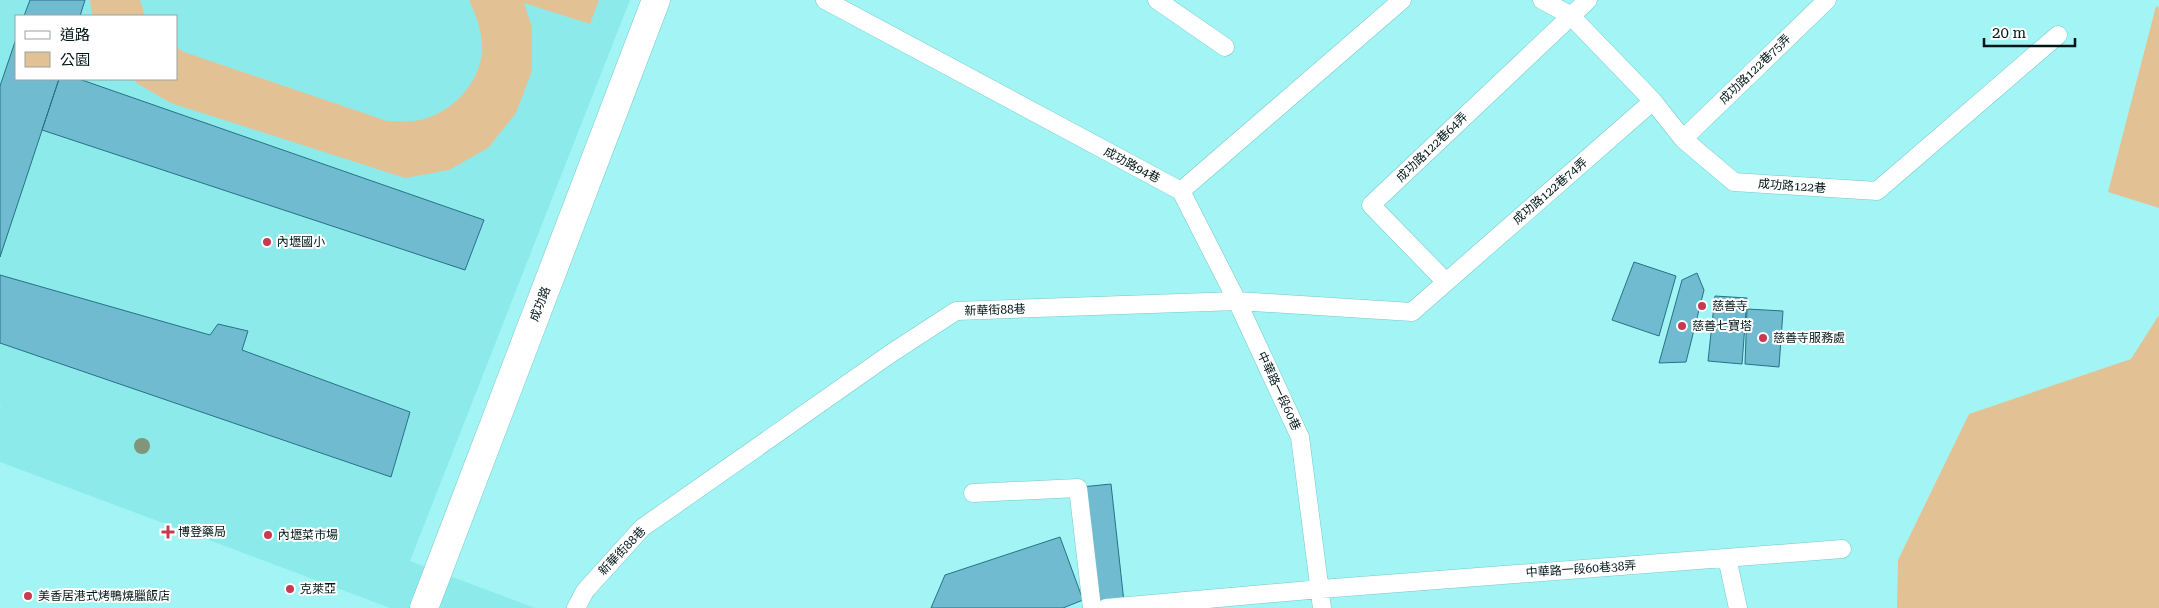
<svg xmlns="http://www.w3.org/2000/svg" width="2159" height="608" font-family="'Roboto Serif','Noto Sans TC',serif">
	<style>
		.built { fill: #8deaeb; fill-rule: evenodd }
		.green { fill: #e2c294 }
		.building { fill: #70bbcf; stroke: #237385 }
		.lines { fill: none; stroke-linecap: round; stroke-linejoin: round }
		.service-casing { stroke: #76c7c8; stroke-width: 19 }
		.minor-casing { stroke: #76c7c8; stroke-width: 29 }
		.service { stroke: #fff; stroke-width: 18 }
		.minor { stroke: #fff; stroke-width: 28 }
		.tree { fill: #80957a }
		.poi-dot { fill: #c9394f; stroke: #fff; stroke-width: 2 }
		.labels { text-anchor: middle; stroke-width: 4; stroke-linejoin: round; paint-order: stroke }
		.street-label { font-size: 12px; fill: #001617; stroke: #fff }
		.poi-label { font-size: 12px; fill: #001617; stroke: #fff; text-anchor: start }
	</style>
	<rect width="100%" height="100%" fill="#a3f5f5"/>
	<!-- built -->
	<path class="built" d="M 0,0 L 630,0 L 410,561 L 535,608 L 390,608 L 0,462 L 0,407 L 2,407 L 0,406 ZM 16,16 L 176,16 L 176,79 L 16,79 Z"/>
	<!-- green -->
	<path class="green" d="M 90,0 L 140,0 L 145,16 L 92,16 Z
		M 469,0 L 599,0 L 590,24 L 524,3 L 532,27 L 532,71 L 516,113 L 488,148 L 449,170 L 405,178 L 171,103 L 138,84 L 133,79 L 176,79 L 176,47 L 184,52 L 387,121 C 395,121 405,122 414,121 C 448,117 482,84 482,48 C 482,30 476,16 469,0 Z
		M 2156,6 L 2159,8 L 2159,208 L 2108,192 Z
		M 2159,315 L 2159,608 L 1897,608 L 1898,560 L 1969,414 L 2131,359 Z"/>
	<!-- building -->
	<path class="building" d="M 30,0 L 85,0 L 80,16 L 24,16 Z
		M 16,39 L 16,79 L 59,79 L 0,257 L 0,86 Z
		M 59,79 L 79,79 L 484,220 L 465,270 L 42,130 Z
		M 1634,262 L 1676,276 L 1659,336 L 1612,320 Z
		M 1697,273 L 1704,290 L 1686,362 L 1659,363 L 1682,280 Z
		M 0,275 L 210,335 L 218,324 L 248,331 L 242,350 L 410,412 L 391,477 L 0,343 Z
		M 1715,296 L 1747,298 L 1742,364 L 1708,361 Z
		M 1747,309 L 1783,311 L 1779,367 L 1745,364 Z
		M 1111,484 L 1124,602 L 1095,603 L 1081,487 Z
		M 1060,537 L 1083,600 L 1063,608 L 931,608 L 945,575 Z"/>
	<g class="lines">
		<defs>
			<path id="service" d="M 825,0 L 1181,191
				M 1157,0 L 1225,47
				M 1542,0 L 1570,15 L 1653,101 L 1683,139 L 1734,182 L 1877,191 L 2058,35
				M 1683,139 L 1827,0
				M 1181,191 L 1237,301 L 1300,437 L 1322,608
				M 1181,191 L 1402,0
				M 1446,282 L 1371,205 L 1588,0
				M 973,493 L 1078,488 L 1092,608
				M 1727,558 L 1738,608
				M 576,608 L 585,591 L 642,528 L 890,354 L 956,311 L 1237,301 L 1412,312 L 1653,101
				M 1106,608 L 1321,589 L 1842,549"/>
			<path id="minor" d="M 424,608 L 656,0"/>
		</defs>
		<!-- service casing -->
		<use href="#service" class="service-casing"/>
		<!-- minor casing -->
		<use href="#minor" class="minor-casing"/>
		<!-- service -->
		<use href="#service" class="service"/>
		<!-- minor -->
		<use href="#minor" class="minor"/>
	</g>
	<!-- trees -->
	<circle class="tree" cx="142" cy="446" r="8"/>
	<!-- markers -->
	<g class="poi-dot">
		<circle cx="267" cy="242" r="5"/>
		<circle cx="1702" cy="306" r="5"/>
		<circle cx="1682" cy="326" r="5"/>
		<circle cx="1763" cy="338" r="5"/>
		<path d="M165.5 524.5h5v5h5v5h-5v5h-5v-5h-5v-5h5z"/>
		<circle cx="268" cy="535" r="5"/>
		<circle cx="290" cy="589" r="5"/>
		<circle cx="28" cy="596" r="5"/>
	</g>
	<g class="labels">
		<!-- street labels -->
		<g class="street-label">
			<text transform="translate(1755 69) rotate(-44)" y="4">成功路122巷75弄</text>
			<text transform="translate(1432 147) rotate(-44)" y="4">成功路122巷64弄</text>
			<text transform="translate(1132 165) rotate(28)" y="4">成功路94巷</text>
			<text transform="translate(1792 186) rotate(4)" y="4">成功路122巷</text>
			<text transform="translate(1550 191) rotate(-41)" y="4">成功路122巷74弄</text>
			<text transform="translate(540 304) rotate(-69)" y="4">成功路</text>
			<text transform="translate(995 310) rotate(-2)" y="4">新華街88巷</text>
			<text transform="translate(1279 391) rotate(65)" y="4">中華路一段60巷</text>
			<text transform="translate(622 551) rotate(-46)" y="4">新華街88巷</text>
			<text transform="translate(1581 569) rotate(-4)" y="4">中華路一段60巷38弄</text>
		</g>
		<!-- poi labels -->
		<g class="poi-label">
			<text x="277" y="246">內壢國小</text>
			<text x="1712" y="310">慈善寺</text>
			<text x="1692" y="330">慈善七寶塔</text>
			<text x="1773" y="342">慈善寺服務處</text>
			<text x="178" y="536">博登藥局</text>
			<text x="278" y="539">內壢菜市場</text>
			<text x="300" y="593">克萊亞</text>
			<text x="38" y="600">美香居港式烤鴨燒臘飯店</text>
		</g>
	</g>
	<!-- legend -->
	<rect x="15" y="15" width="162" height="65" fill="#ffffff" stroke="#99a2a2"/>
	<rect x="25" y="31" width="25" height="8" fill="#ffffff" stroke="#99a2a2"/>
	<text x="60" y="40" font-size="15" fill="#001617">道路</text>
	<rect x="25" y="52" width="25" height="15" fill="#e2c294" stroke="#99a2a2"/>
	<text x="60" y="65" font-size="15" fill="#001617">公園</text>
	<!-- scale -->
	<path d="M1984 38v8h91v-8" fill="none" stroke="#001617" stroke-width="2.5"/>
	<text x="1992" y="38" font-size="15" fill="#001617" stroke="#ffffff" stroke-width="4" paint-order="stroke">20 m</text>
</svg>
